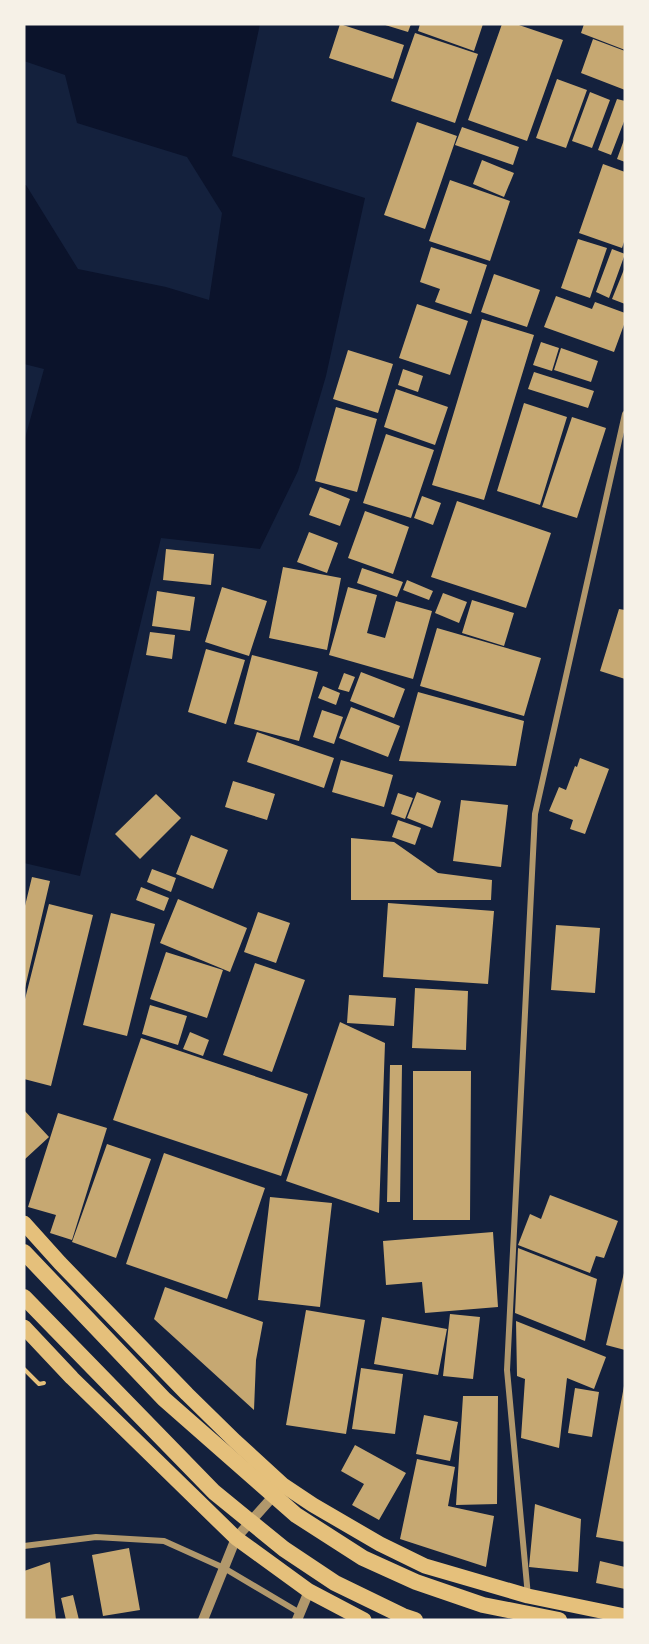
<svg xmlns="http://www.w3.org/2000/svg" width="649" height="1644" font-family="'Varela Round',sans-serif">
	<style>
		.water { fill: #0b132b }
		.building { fill: #c6a872 }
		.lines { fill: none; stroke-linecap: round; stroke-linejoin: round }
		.path { stroke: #e5c07b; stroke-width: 4 }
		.minor { stroke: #b1986c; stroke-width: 6 }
		.tertiary { stroke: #b1986c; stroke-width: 10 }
		.primary { stroke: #e5c07b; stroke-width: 15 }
		.trunk { stroke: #e5c07b; stroke-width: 16 }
	</style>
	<rect width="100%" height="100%" fill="#14213d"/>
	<!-- water -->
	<path class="water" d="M 24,24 L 260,24 L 232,156 L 365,198 L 326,376 L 298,471 L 260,549 L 161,538 L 80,876 L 24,863 L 24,442 L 44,369 L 24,364 L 24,185 L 26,185 L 78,269 L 166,287 L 209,300 L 222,213 L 187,157 L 77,123 L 65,75 L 24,61 Z"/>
	<!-- building -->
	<path class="building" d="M 340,24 L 404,45 L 393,79 L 329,58 Z
		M 382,24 L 411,24 L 408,32 Z
		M 420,24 L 483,24 L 474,51 L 418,31 Z
		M 502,24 L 516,24 L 563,40 L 527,141 L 468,120 Z
		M 584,24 L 625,24 L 625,50 L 581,33 Z
		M 415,33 L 478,54 L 455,123 L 391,101 Z
		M 593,39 L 625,51 L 625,90 L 581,73 Z
		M 557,79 L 587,90 L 566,148 L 536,138 Z
		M 590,92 L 610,100 L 592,148 L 572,141 Z
		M 617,99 L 625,101 L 625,119 L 611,155 L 598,150 Z
		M 417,122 L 457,136 L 425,229 L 384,215 Z
		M 462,127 L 519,147 L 513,165 L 455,145 Z
		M 625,137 L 625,162 L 617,159 Z
		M 482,160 L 514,173 L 504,197 L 473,184 Z
		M 603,164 L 625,172 L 625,239 L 622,248 L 579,233 Z
		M 450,180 L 510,201 L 490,261 L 429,241 Z
		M 578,239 L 607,248 L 590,298 L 561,288 Z
		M 431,247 L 487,265 L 471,314 L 435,302 L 440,289 L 420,282 Z
		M 612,249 L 625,254 L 609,298 L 596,292 Z
		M 625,267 L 625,304 L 612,299 Z
		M 494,274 L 540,290 L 527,327 L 481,312 Z
		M 556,296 L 592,309 L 595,302 L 625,313 L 625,322 L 614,352 L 544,327 Z
		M 417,304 L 468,321 L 450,375 L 399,358 Z
		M 482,319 L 534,335 L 484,500 L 432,485 Z
		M 541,342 L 559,348 L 552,371 L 533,365 Z
		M 561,348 L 598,361 L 591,382 L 554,370 Z
		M 348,350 L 393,364 L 378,413 L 333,399 Z
		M 403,369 L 423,376 L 418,392 L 398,385 Z
		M 534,372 L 594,391 L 588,408 L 528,389 Z
		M 396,389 L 448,407 L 435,445 L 384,427 Z
		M 524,403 L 567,417 L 540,505 L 497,491 Z
		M 336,407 L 377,419 L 357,492 L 315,481 Z
		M 572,417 L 606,428 L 577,518 L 542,507 Z
		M 386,434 L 434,450 L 411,518 L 363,503 Z
		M 320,487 L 350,499 L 340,526 L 309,515 Z
		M 422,496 L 441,503 L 433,525 L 414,518 Z
		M 457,501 L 551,533 L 526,608 L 431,577 Z
		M 365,511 L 409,527 L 393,574 L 348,558 Z
		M 309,532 L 338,543 L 327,573 L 297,562 Z
		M 166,549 L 214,554 L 211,585 L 163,580 Z
		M 283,567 L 341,578 L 327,650 L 269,638 Z
		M 362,568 L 403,582 L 397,597 L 357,583 Z
		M 407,580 L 433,591 L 429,600 L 403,590 Z
		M 222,587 L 267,601 L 249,656 L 205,642 Z
		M 348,587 L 377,595 L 367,633 L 385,638 L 396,601 L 432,611 L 413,679 L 329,655 Z
		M 157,591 L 195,597 L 190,631 L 152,626 Z
		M 443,593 L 467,602 L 459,623 L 435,613 Z
		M 472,600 L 514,613 L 504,646 L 462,633 Z
		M 619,609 L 625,610 L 625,679 L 600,671 Z
		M 437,628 L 541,658 L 524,716 L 420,686 Z
		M 150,632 L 175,635 L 172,659 L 146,655 Z
		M 206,649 L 245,660 L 226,724 L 188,712 Z
		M 252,655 L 318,672 L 299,741 L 234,724 Z
		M 361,672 L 405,689 L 394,718 L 350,701 Z
		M 344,673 L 355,677 L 349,692 L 338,689 Z
		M 323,686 L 340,693 L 336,705 L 318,698 Z
		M 418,692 L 524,721 L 516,766 L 399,761 Z
		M 351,707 L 400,726 L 388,757 L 339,738 Z
		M 322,710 L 343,717 L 334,744 L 313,737 Z
		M 257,732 L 334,758 L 324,788 L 247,762 Z
		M 580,758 L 609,769 L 585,834 L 570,829 L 573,820 L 549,811 L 559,787 L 566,790 L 575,766 L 577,767 Z
		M 341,760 L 393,775 L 384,807 L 332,792 Z
		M 233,781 L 275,794 L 267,820 L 225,807 Z
		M 417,792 L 441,801 L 432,828 L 407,818 Z
		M 398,793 L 413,798 L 405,819 L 391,814 Z
		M 156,794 L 181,818 L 140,859 L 115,834 Z
		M 461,800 L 508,805 L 501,867 L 453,861 Z
		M 398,820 L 421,828 L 415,845 L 392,837 Z
		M 191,835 L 228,850 L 213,889 L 176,874 Z
		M 351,838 L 394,842 L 438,873 L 492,880 L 491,900 L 351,900 Z
		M 152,869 L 176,878 L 171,892 L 147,882 Z
		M 32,877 L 50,881 L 25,988 L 24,910 Z
		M 141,887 L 169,898 L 164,911 L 136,900 Z
		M 178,899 L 247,928 L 230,972 L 160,943 Z
		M 388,903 L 494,911 L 488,984 L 383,977 Z
		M 49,904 L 93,915 L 51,1086 L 24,1079 L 24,1003 Z
		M 258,912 L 290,923 L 276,963 L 244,952 Z
		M 111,913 L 155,924 L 127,1036 L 83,1025 Z
		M 556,925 L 600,928 L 595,993 L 551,990 Z
		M 166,952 L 223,970 L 207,1018 L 150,999 Z
		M 255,963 L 305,980 L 272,1072 L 223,1055 Z
		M 415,988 L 468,991 L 466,1050 L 412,1048 Z
		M 349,995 L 396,998 L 394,1026 L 347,1023 Z
		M 150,1005 L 187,1016 L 178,1045 L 142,1034 Z
		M 340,1022 L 385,1043 L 379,1213 L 286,1181 Z
		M 190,1032 L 209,1040 L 203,1056 L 183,1049 Z
		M 141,1038 L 308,1094 L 281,1176 L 113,1120 Z
		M 390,1065 L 402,1065 L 400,1202 L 387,1202 Z
		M 413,1071 L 471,1071 L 470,1220 L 413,1220 Z
		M 24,1110 L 49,1137 L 24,1160 Z
		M 58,1113 L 107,1128 L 72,1240 L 50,1233 L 56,1215 L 28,1207 Z
		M 107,1144 L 151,1159 L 116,1258 L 72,1242 Z
		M 164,1153 L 265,1188 L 227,1299 L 126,1264 Z
		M 550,1195 L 618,1221 L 604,1258 L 596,1256 L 590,1273 L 518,1245 L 530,1214 L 541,1219 Z
		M 270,1197 L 332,1203 L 320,1307 L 258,1300 Z
		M 493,1232 L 498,1307 L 425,1313 L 422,1282 L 386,1285 L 383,1241 Z
		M 518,1248 L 597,1279 L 585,1341 L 515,1313 Z
		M 624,1273 L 625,1273 L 625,1350 L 606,1345 Z
		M 165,1287 L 263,1322 L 256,1360 L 254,1410 L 154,1319 Z
		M 306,1310 L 365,1320 L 346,1434 L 286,1425 Z
		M 450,1314 L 480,1317 L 473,1379 L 443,1376 Z
		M 382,1317 L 447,1329 L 438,1375 L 374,1364 Z
		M 516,1321 L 606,1357 L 594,1389 L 567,1378 L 559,1448 L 521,1438 L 525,1379 L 517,1376 Z
		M 361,1368 L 403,1374 L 395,1434 L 352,1429 Z
		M 624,1386 L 625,1386 L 625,1542 L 596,1537 Z
		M 575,1388 L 599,1392 L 592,1437 L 568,1433 Z
		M 463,1396 L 498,1396 L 497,1504 L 456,1505 Z
		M 424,1415 L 458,1422 L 450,1461 L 416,1454 Z
		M 355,1445 L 406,1473 L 379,1520 L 352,1505 L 364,1484 L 341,1471 Z
		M 417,1459 L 455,1467 L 448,1506 L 494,1516 L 486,1567 L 400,1539 Z
		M 535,1504 L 581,1519 L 578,1572 L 529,1567 Z
		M 129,1548 L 140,1610 L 103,1616 L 92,1555 Z
		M 600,1561 L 625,1567 L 625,1589 L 596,1583 Z
		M 50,1562 L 56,1620 L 24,1620 L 24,1571 Z
		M 73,1595 L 79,1620 L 66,1620 L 61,1598 Z"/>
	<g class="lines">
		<!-- path -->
		<path class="path" d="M 24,1369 L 39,1384 L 44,1383"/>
		<!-- minor -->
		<path class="minor" d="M 24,1546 L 96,1537 L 164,1541 L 224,1568 L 300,1613
			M 528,1596 L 507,1370 L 535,814 L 625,414"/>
		<!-- tertiary -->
		<path class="tertiary" d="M 203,1620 L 236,1538 L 277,1492
			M 297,1620 L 309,1591"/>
		<!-- primary -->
		<path class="primary" d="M 24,1223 L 60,1263 L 187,1394 L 235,1441 L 283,1485 L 313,1505 L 380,1544 L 425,1566 L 528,1596 L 625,1616
			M 24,1327 L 72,1378 L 236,1538 L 309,1591 L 364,1620"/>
		<!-- trunk -->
		<path class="trunk" d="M 24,1252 L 164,1399 L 296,1515 L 363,1558 L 416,1582 L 483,1605 L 559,1620
			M 24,1297 L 214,1492 L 284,1549 L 335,1583 L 403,1616 L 415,1620"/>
	</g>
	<!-- border -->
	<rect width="649" height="1644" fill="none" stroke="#f6f1e7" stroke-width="51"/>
</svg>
